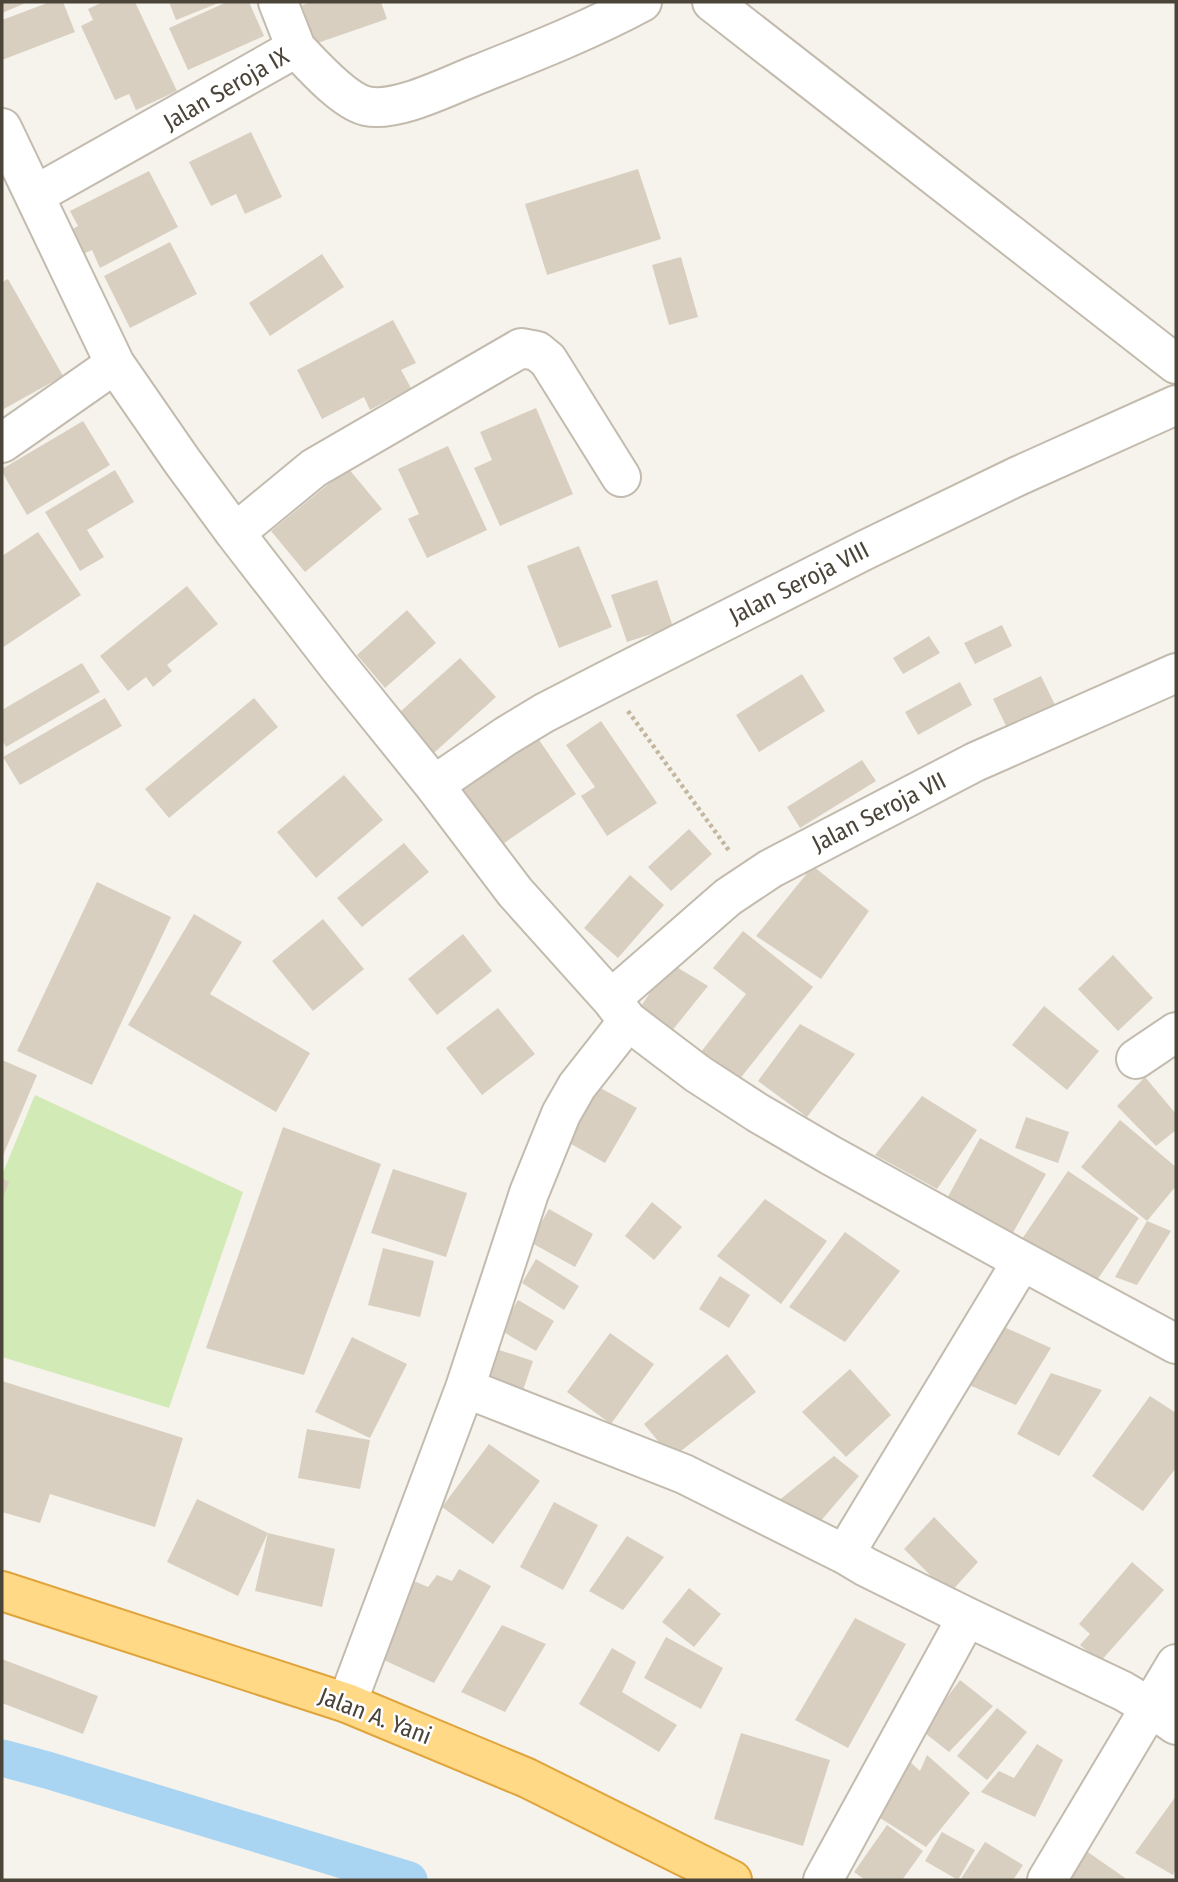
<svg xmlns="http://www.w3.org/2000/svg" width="1178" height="1882" font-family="'Fira Sans Condensed',sans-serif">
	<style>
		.green { fill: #d2eab5 }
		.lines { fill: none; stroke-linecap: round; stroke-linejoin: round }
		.canal { stroke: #a9d4f2; stroke-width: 37 }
		.building { fill: #d8cfc1 }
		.minor-casing { stroke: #c2bbae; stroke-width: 42 }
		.trunk-casing { stroke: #e0a43c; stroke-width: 42 }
		.path { stroke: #c4b79f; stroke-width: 4.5; stroke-dasharray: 3.5 3.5; stroke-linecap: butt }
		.minor { stroke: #fff; stroke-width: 38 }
		.trunk { stroke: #ffd985; stroke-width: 38 }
		.labels { text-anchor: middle; stroke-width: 5; stroke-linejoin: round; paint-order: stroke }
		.street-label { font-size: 24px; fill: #4b4439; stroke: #fff }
	</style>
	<rect width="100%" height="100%" fill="#f6f3ec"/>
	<!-- green -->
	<path class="green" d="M 35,1095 L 243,1192 L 169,1408 L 2,1357 L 2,1175 Z"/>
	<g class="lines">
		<!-- canal -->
		<path class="canal" d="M 2,1758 L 47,1770 L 409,1880"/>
	</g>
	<!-- building -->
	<path class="building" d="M 2,2 L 28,2 L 2,13 Z
		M 50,2 L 63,2 L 75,32 L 2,60 L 2,20 Z
		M 103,2 L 135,2 L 177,91 L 136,110 L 129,94 L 115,100 L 81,26 L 93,20 L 88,9 Z
		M 169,2 L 221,2 L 176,20 Z
		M 227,2 L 249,2 L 264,36 L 188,70 L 169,28 Z
		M 313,2 L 381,2 L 387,19 L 303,48 L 297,27 L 308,23 L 302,5 Z
		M 251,132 L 282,197 L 245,214 L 236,194 L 211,206 L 189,162 Z
		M 638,169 L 661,239 L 547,275 L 525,204 Z
		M 149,171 L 178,227 L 100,268 L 92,250 L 83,254 L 71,230 L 78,226 L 70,211 Z
		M 170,242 L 197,294 L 130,328 L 104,276 Z
		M 322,254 L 344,287 L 270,336 L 249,303 Z
		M 681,257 L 698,317 L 669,325 L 652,265 Z
		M 8,279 L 63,376 L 2,410 L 2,282 Z
		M 393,320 L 416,363 L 401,370 L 411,388 L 370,410 L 364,397 L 322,419 L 297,370 Z
		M 536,408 L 573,494 L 500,526 L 474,468 L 492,460 L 480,432 Z
		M 83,421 L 110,465 L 27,515 L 2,472 L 2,469 Z
		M 448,446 L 487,530 L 427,558 L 408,519 L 419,514 L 398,469 Z
		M 348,468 L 382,509 L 305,572 L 271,531 Z
		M 115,470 L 134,502 L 87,530 L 104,557 L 80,571 L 45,512 Z
		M 38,532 L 81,595 L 2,648 L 2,556 Z
		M 579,546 L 612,627 L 559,648 L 527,566 Z
		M 657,580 L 673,627 L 627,642 L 611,595 Z
		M 187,586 L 218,624 L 167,665 L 172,671 L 153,687 L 146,677 L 128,691 L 100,656 Z
		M 407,610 L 436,643 L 385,688 L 357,655 Z
		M 1002,625 L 1012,646 L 975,664 L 964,643 Z
		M 929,636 L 940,653 L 903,674 L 893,658 Z
		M 460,658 L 496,697 L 426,760 L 390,721 Z
		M 82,663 L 100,692 L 6,747 L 2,740 L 2,710 Z
		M 802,674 L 825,711 L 759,752 L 736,715 Z
		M 1041,676 L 1057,709 L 1009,732 L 993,699 Z
		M 960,682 L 972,705 L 918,735 L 905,712 Z
		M 105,698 L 122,726 L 20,785 L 3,757 Z
		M 254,698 L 278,727 L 169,818 L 145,789 Z
		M 601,721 L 657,803 L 607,836 L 581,796 L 595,787 L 566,745 Z
		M 533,731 L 576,794 L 501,845 L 458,782 Z
		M 862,760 L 876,781 L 800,828 L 787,807 Z
		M 344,775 L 383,820 L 316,878 L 277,832 Z
		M 689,829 L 712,854 L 671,891 L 648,867 Z
		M 404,843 L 429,872 L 362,927 L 337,898 Z
		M 813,866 L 869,911 L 821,979 L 756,936 Z
		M 630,875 L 664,905 L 618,958 L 584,928 Z
		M 97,882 L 171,917 L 92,1085 L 17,1051 Z
		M 194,914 L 242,942 L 210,994 L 310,1053 L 276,1112 L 128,1025 Z
		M 323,919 L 364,969 L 313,1011 L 272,961 Z
		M 743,931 L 813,987 L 731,1090 L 694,1061 L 746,994 L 713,968 Z
		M 463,934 L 492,971 L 437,1015 L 408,979 Z
		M 1113,955 L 1153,998 L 1118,1031 L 1078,989 Z
		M 670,963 L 708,986 L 663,1042 L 635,1015 Z
		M 1044,1006 L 1099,1051 L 1067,1090 L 1012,1045 Z
		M 498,1008 L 535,1054 L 482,1095 L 446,1048 Z
		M 800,1024 L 855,1054 L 807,1117 L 758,1081 Z
		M 2,1060 L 37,1075 L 2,1158 Z
		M 1145,1077 L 1176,1114 L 1176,1130 L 1156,1146 L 1117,1106 Z
		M 595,1085 L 637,1108 L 605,1163 L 564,1140 Z
		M 922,1096 L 977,1130 L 937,1189 L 875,1155 Z
		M 1026,1117 L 1069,1132 L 1058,1163 L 1015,1148 Z
		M 1120,1120 L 1176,1167 L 1176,1186 L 1147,1221 L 1171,1231 L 1137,1285 L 1115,1277 L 1147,1221 L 1081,1167 Z
		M 283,1127 L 381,1164 L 304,1375 L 206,1348 Z
		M 980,1138 L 1046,1174 L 1010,1238 L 945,1202 Z
		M 393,1169 L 467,1193 L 446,1257 L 371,1233 Z
		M 1068,1171 L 1139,1218 L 1089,1292 L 1018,1245 Z
		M 2,1178 L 9,1182 L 2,1200 Z
		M 765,1199 L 827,1241 L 781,1304 L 717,1256 Z
		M 652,1202 L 682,1227 L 654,1260 L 625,1236 Z
		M 549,1209 L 593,1234 L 575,1267 L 530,1242 Z
		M 845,1232 L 900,1271 L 845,1342 L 789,1307 Z
		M 383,1248 L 434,1261 L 420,1317 L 368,1305 Z
		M 536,1259 L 579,1286 L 564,1310 L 522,1283 Z
		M 720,1276 L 750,1295 L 729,1328 L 699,1309 Z
		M 518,1300 L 554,1321 L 536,1351 L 500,1330 Z
		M 1004,1327 L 1051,1348 L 1016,1405 L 969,1385 Z
		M 610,1333 L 654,1364 L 611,1424 L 567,1392 Z
		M 352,1337 L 407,1364 L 370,1438 L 315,1412 Z
		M 490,1347 L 533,1361 L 519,1402 L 476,1388 Z
		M 727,1354 L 756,1392 L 672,1458 L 644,1424 Z
		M 850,1369 L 891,1415 L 846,1457 L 802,1412 Z
		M 1051,1373 L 1102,1390 L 1059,1456 L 1017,1434 Z
		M 2,1381 L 183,1438 L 155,1527 L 50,1494 L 40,1523 L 2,1512 Z
		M 1150,1396 L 1176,1413 L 1176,1468 L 1143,1511 L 1092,1476 Z
		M 307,1429 L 370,1440 L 360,1489 L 298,1478 Z
		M 489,1444 L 540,1481 L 493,1544 L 442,1507 Z
		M 834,1456 L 859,1476 L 803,1542 L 767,1510 Z
		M 197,1499 L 268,1533 L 238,1596 L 167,1562 Z
		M 554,1502 L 598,1525 L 563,1590 L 520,1567 Z
		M 934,1517 L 978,1562 L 949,1594 L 904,1549 Z
		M 268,1533 L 335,1549 L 322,1607 L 255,1591 Z
		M 627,1536 L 664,1557 L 623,1610 L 589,1591 Z
		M 1132,1562 L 1164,1590 L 1100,1662 L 1080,1645 L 1090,1634 L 1079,1624 Z
		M 459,1569 L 491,1586 L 434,1683 L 375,1656 L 407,1578 L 428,1587 L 437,1575 L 452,1581 Z
		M 689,1588 L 721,1614 L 694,1647 L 662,1622 Z
		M 855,1618 L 906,1644 L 848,1748 L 795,1720 Z
		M 502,1625 L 546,1644 L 505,1712 L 461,1692 Z
		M 666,1637 L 723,1668 L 701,1709 L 644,1678 Z
		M 612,1648 L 636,1662 L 622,1692 L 677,1725 L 659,1752 L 579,1704 Z
		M 2,1659 L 98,1696 L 83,1734 L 2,1703 Z
		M 960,1680 L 993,1706 L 949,1752 L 916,1726 L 936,1712 Z
		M 997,1708 L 1027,1732 L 987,1780 L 957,1756 Z
		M 741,1733 L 830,1760 L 803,1846 L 714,1819 Z
		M 1037,1744 L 1063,1760 L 1035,1817 L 981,1792 L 999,1771 L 1014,1778 Z
		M 927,1755 L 970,1793 L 926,1847 L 869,1811 L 909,1761 L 920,1771 Z
		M 1176,1796 L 1176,1870 L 1173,1875 L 1135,1853 Z
		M 887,1825 L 923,1851 L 902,1880 L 865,1880 L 854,1872 Z
		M 942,1832 L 975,1850 L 958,1880 L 925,1861 Z
		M 985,1842 L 1023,1865 L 1013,1880 L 960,1880 Z
		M 1082,1848 L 1128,1880 L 1063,1880 Z"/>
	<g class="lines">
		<defs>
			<path id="minor" d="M 278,2 L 296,48
				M 712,2 L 1176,364
				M 2,128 L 115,364 L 182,461 L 235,533 L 338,666 L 434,785 L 515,892 L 611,999 L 628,1021 L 698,1074 L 758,1113 L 830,1155 L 1022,1261 L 1176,1344
				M 35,195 L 296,48 C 312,65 344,101 366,106 C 397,113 450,85 479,74 C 534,52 590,30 642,2
				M 2,443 L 115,364
				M 235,533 L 314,468 L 521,348 L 537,351 L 548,360 L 621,477
				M 434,785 L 506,736 L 544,713 L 606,681 L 865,550 L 1018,476 L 1176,405
				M 611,999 L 728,897 L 770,869 L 975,762 L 1176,673
				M 1136,1059 L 1176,1032
				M 1022,1261 L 855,1537 L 846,1555 L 866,1567 L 967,1617 L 1123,1691 L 1150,1707 L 1176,1725
				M 465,1388 L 684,1474 L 846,1555
				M 347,1703 L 465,1388 L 529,1193 L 561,1114 L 577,1086 L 628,1021
				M 823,1880 L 967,1617
				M 1047,1880 L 1176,1664"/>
			<path id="trunk" d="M 2,1591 L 347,1703 L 527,1778 L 732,1880"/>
		</defs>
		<!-- minor casing -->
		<use href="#minor" class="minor-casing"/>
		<!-- trunk casing -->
		<use href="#trunk" class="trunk-casing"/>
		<!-- path -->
		<path class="path" d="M 628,711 L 730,852"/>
		<!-- minor -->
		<use href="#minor" class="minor"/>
		<!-- trunk -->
		<use href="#trunk" class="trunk"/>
	</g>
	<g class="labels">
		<!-- street labels -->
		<g class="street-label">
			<text transform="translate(226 89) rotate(-30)" y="8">Jalan Seroja IX</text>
			<text transform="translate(799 583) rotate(-27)" y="8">Jalan Seroja VIII</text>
			<text transform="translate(879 812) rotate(-27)" y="8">Jalan Seroja VII</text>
			<text transform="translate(375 1716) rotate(21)" y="8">Jalan A. Yani</text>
		</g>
	</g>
	<!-- border -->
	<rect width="1178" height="1882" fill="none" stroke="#4b4439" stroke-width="7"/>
</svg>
